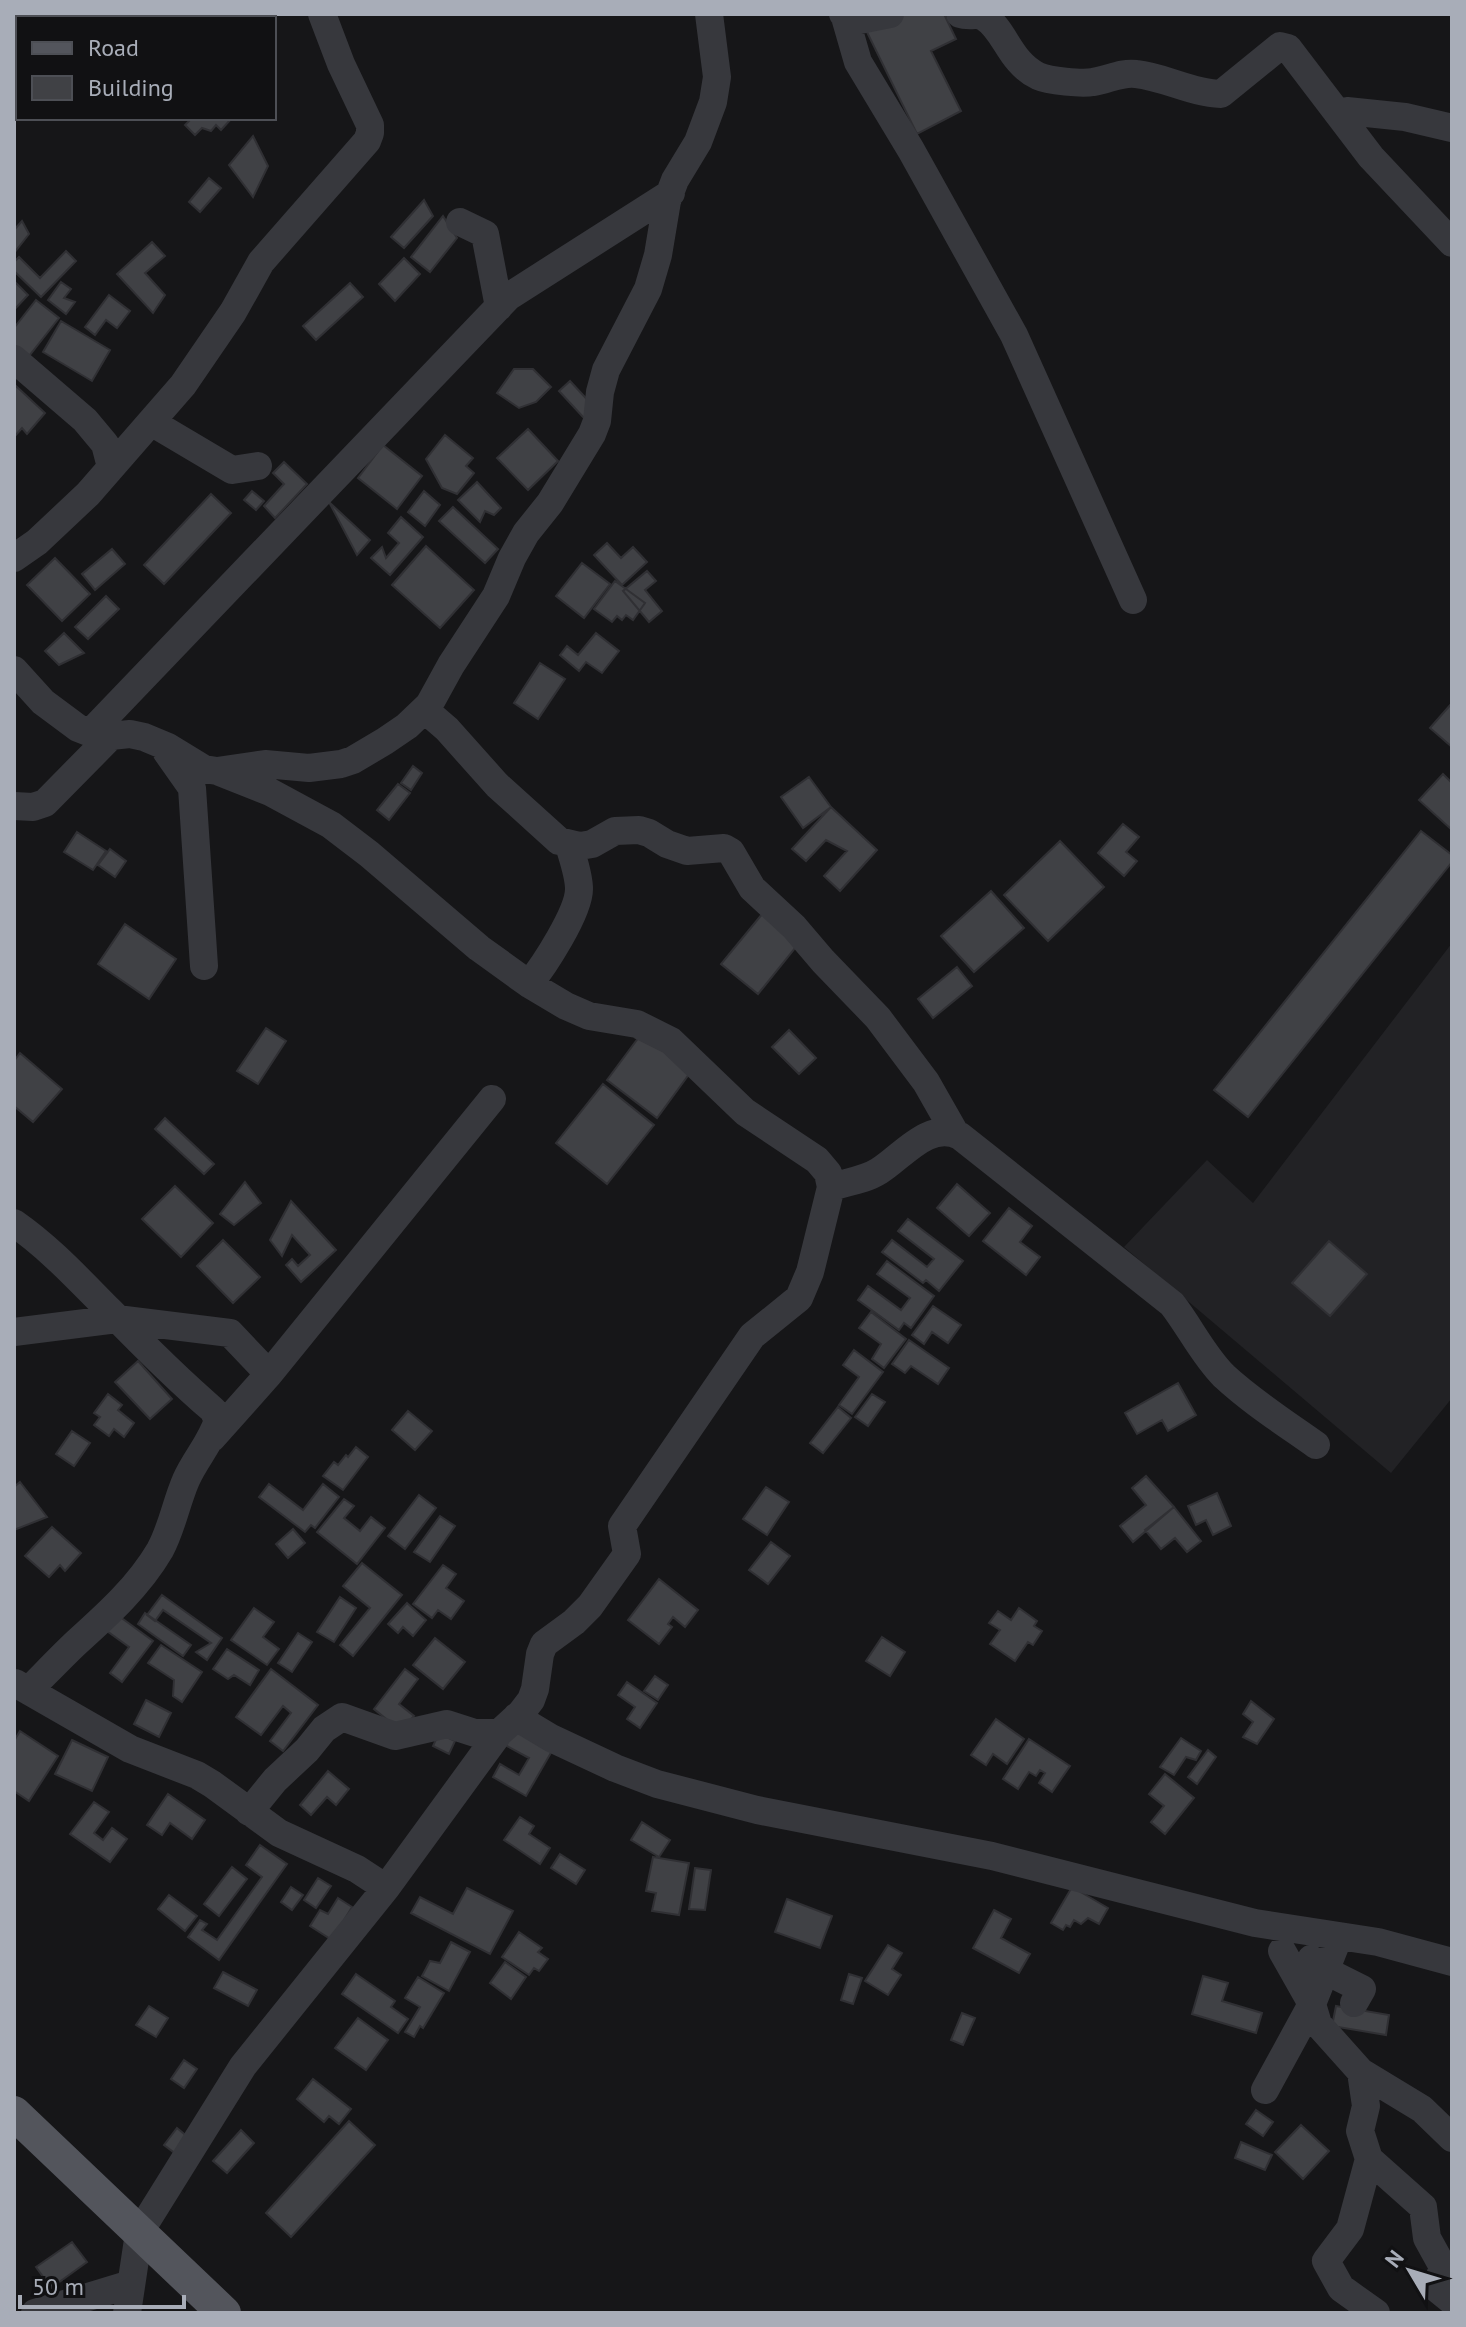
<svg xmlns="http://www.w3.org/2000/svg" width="1466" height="2327" font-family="'PT Sans',sans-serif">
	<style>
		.built { fill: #222225 }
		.building { fill: #404145; stroke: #303034; stroke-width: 2 }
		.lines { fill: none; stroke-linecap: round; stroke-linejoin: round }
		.minor { stroke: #37383d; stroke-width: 28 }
		.major { stroke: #53555c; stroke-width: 34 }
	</style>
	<rect width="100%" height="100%" fill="#161618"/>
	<!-- built -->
	<path class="built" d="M 1452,943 L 1452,1398 L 1391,1473 L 1124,1247 L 1207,1160 L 1253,1203 Z"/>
	<!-- building -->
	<path class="building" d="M 883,14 L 944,14 L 956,39 L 931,51 L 961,111 L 917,134 L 863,24 Z
		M 192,118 L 232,118 L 221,130 L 216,125 L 211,131 L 202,128 L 195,135 L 185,125 Z
		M 253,136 L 268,166 L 253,197 L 229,165 Z
		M 209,178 L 221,188 L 200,212 L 189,202 Z
		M 424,200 L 433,216 L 404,248 L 391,237 Z
		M 443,216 L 457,238 L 430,272 L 411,257 Z
		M 22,221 L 29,234 L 14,253 L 14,230 Z
		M 152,242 L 165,256 L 145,273 L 165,295 L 153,313 L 117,274 Z
		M 66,251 L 76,261 L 41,297 L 14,271 L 14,262 L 19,257 L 40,278 Z
		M 404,258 L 420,274 L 395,301 L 379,284 Z
		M 14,281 L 28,295 L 14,310 Z
		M 61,282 L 71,289 L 64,298 L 75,302 L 66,314 L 48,300 Z
		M 350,283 L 363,297 L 316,340 L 303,326 Z
		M 109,295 L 130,311 L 117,328 L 106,320 L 95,335 L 85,327 Z
		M 36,300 L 59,318 L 29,356 L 14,345 L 14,328 Z
		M 61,321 L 110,350 L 92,381 L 43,352 Z
		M 514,369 L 533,369 L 551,387 L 536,402 L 519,408 L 497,393 Z
		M 570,381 L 595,408 L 584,418 L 559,391 Z
		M 16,386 L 45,413 L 27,434 L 22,428 L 14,437 L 14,391 Z
		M 528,429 L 558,461 L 528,490 L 497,458 Z
		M 445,435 L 473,458 L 466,466 L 474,473 L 457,494 L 442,488 L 426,459 Z
		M 383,445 L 422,476 L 397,509 L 358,478 Z
		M 284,462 L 307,484 L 275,518 L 264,506 L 284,484 L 273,473 Z
		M 477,482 L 501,508 L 494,515 L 485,511 L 480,522 L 458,500 Z
		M 252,491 L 264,501 L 256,510 L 244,500 Z
		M 424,491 L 440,505 L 425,526 L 408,512 Z
		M 211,494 L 231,513 L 164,584 L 144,565 Z
		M 329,502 L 370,540 L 357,555 Z
		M 453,507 L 498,549 L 485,563 L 439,521 Z
		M 401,517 L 423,537 L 390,575 L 371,558 L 382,547 L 386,558 L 399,543 L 388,533 Z
		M 607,543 L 621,558 L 633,547 L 647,562 L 622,585 L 594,555 Z
		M 426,546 L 474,590 L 440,628 L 392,585 Z
		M 112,549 L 125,564 L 95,590 L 82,574 Z
		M 55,558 L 90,594 L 62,621 L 27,585 Z
		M 582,563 L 610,584 L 584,618 L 556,596 Z
		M 647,571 L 656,581 L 645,590 L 662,611 L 649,622 L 623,591 Z
		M 615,581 L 645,603 L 633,620 L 626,615 L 622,620 L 617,616 L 612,622 L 594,609 Z
		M 106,596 L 119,609 L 88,639 L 75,627 Z
		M 64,633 L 84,653 L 59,665 L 45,651 Z
		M 596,633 L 619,651 L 602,673 L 586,662 L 579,671 L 560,655 L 567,646 L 578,655 Z
		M 540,663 L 565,679 L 538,719 L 514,703 Z
		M 1452,703 L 1452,747 L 1430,728 Z
		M 413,766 L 422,773 L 411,790 L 401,783 Z
		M 1443,774 L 1452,783 L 1452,830 L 1419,800 Z
		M 809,777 L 831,807 L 803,828 L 781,797 Z
		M 398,784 L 410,793 L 389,820 L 377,810 Z
		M 831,807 L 877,850 L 840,891 L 824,876 L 847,851 L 826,840 L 806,861 L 792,849 Z
		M 1123,824 L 1139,837 L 1126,852 L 1137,861 L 1124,876 L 1098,853 Z
		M 1421,831 L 1452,855 L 1452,862 L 1248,1117 L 1214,1090 Z
		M 77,832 L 106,851 L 93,870 L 64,852 Z
		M 1060,841 L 1104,887 L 1048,941 L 1004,895 Z
		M 110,849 L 126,861 L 115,877 L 98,865 Z
		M 991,891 L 1024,928 L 974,972 L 941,936 Z
		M 763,913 L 800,942 L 758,994 L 721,964 Z
		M 125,924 L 176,959 L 149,999 L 98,964 Z
		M 957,967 L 972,986 L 933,1018 L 918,999 Z
		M 648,1025 L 698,1062 L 657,1118 L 607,1080 Z
		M 266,1028 L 286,1041 L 258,1084 L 237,1071 Z
		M 789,1030 L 816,1058 L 799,1074 L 772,1047 Z
		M 20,1053 L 62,1089 L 33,1122 L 14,1106 L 14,1061 Z
		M 603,1084 L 654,1125 L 607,1184 L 556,1143 Z
		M 165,1118 L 214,1164 L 204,1174 L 155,1129 Z
		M 245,1182 L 261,1203 L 234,1225 L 220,1214 Z
		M 957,1184 L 990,1213 L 969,1236 L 937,1208 Z
		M 175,1186 L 213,1223 L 181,1257 L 142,1219 Z
		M 291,1201 L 336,1250 L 301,1282 L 286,1265 L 292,1259 L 298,1266 L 310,1255 L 292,1235 L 282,1256 L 270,1240 Z
		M 1009,1208 L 1032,1226 L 1020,1242 L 1040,1257 L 1026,1275 L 983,1241 Z
		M 908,1219 L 963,1261 L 939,1291 L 926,1280 L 923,1283 L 882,1252 L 892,1240 L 927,1267 L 934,1259 L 898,1231 Z
		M 223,1240 L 260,1277 L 233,1303 L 197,1266 Z
		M 1329,1241 L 1367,1274 L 1330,1316 L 1292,1283 Z
		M 887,1261 L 934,1296 L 911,1328 L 904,1323 L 899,1330 L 858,1300 L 868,1286 L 901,1310 L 910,1298 L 877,1274 Z
		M 933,1306 L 961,1325 L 948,1343 L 932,1332 L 924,1344 L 912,1335 Z
		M 871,1312 L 906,1339 L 884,1368 L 872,1359 L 881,1344 L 859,1328 Z
		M 909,1340 L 949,1368 L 938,1384 L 911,1366 L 905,1373 L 892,1364 Z
		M 854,1350 L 883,1372 L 852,1414 L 839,1405 L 859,1377 L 843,1365 Z
		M 138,1361 L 172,1399 L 150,1419 L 115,1382 Z
		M 1178,1383 L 1196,1415 L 1168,1431 L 1162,1420 L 1137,1434 L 1125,1413 Z
		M 108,1394 L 122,1405 L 118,1410 L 134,1423 L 124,1437 L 114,1429 L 109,1436 L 94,1425 L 100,1417 L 94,1413 Z
		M 872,1394 L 885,1402 L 868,1426 L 855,1417 Z
		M 838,1407 L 851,1418 L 823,1453 L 810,1443 Z
		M 408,1411 L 432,1431 L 415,1450 L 392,1430 Z
		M 72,1431 L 90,1443 L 74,1466 L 56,1454 Z
		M 356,1447 L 368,1457 L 343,1490 L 323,1476 L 334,1462 L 338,1465 L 346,1455 L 348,1457 Z
		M 1146,1476 L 1174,1507 L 1133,1542 L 1120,1526 L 1146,1505 L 1132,1488 Z
		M 20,1482 L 47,1517 L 14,1530 L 14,1487 Z
		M 269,1484 L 303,1510 L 323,1484 L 339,1497 L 315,1528 L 311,1525 L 305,1532 L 259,1497 Z
		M 766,1487 L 789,1502 L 767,1535 L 743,1519 Z
		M 1217,1493 L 1231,1526 L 1213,1535 L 1206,1520 L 1196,1525 L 1188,1506 Z
		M 419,1495 L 436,1508 L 405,1549 L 388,1536 Z
		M 344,1499 L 354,1506 L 344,1518 L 360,1531 L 371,1517 L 385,1528 L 357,1564 L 317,1532 Z
		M 1174,1507 L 1201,1541 L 1187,1552 L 1175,1538 L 1161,1549 L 1145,1530 Z
		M 440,1516 L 455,1526 L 430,1562 L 414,1552 Z
		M 52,1527 L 81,1553 L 65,1571 L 60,1565 L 49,1577 L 25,1556 Z
		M 293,1529 L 305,1543 L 288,1558 L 276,1544 Z
		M 771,1542 L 790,1556 L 768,1584 L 749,1570 Z
		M 362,1563 L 402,1595 L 353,1656 L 340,1645 L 370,1608 L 343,1586 Z
		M 443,1565 L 456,1574 L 446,1588 L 464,1601 L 451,1619 L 438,1610 L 432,1618 L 413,1604 Z
		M 659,1579 L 698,1610 L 685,1627 L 673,1617 L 668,1624 L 672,1627 L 659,1644 L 628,1620 Z
		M 162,1595 L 222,1638 L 207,1660 L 196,1652 L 211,1643 L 163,1610 L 155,1621 L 147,1615 Z
		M 340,1597 L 356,1608 L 334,1642 L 317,1632 Z
		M 407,1603 L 426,1620 L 413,1636 L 403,1627 L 398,1633 L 388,1624 Z
		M 254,1608 L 274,1622 L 263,1637 L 279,1649 L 267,1665 L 231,1640 Z
		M 1019,1608 L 1037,1621 L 1034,1626 L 1042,1631 L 1033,1645 L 1028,1642 L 1015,1661 L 990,1644 L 1000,1630 L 989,1623 L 998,1611 L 1011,1620 Z
		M 112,1611 L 153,1641 L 122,1682 L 110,1673 L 129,1647 L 100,1626 Z
		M 145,1613 L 191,1645 L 183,1656 L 138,1624 Z
		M 298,1633 L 312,1642 L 292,1672 L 278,1663 Z
		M 882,1637 L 905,1652 L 890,1676 L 866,1661 Z
		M 435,1638 L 465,1662 L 443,1689 L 413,1665 Z
		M 161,1645 L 202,1672 L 182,1702 L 173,1696 L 174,1680 L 148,1663 Z
		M 227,1649 L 259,1670 L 250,1685 L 234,1675 L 228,1679 L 213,1669 Z
		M 271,1669 L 318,1705 L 283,1751 L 270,1741 L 291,1713 L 283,1706 L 261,1735 L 236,1717 Z
		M 405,1669 L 418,1679 L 399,1704 L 414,1716 L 401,1731 L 374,1709 Z
		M 655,1676 L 668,1685 L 658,1700 L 644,1691 Z
		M 627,1682 L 657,1703 L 640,1728 L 627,1719 L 635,1707 L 618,1695 Z
		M 146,1700 L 171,1713 L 159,1737 L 134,1724 Z
		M 1251,1701 L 1274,1719 L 1257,1744 L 1243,1737 L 1253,1722 L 1243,1714 Z
		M 996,1719 L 1024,1739 L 1007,1764 L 993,1754 L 986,1765 L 971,1755 Z
		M 514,1730 L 552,1751 L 526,1796 L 493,1777 L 500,1764 L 519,1775 L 529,1758 L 505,1745 Z
		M 20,1731 L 58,1756 L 29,1801 L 14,1791 L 14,1741 Z
		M 439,1733 L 455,1741 L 449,1754 L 433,1746 Z
		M 1181,1738 L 1201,1751 L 1196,1760 L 1186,1757 L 1174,1775 L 1160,1767 Z
		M 1029,1739 L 1070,1766 L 1052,1792 L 1039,1783 L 1045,1773 L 1040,1770 L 1036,1776 L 1029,1772 L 1018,1789 L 1003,1779 Z
		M 72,1740 L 108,1757 L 92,1791 L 55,1774 Z
		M 1208,1750 L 1216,1757 L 1197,1784 L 1188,1777 Z
		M 328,1771 L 349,1789 L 336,1805 L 327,1797 L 311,1815 L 300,1805 Z
		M 1165,1774 L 1194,1798 L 1165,1834 L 1151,1822 L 1164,1806 L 1149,1794 Z
		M 168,1794 L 205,1820 L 192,1839 L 170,1823 L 162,1835 L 147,1825 Z
		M 94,1802 L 109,1812 L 94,1833 L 103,1840 L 112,1828 L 127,1839 L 110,1862 L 70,1834 Z
		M 520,1817 L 534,1826 L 529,1834 L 550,1848 L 540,1864 L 504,1840 Z
		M 642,1822 L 670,1840 L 659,1857 L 631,1840 Z
		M 260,1845 L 287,1864 L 219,1960 L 188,1937 L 200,1920 L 207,1924 L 202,1930 L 217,1940 L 262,1877 L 246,1865 Z
		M 560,1854 L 585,1870 L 576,1884 L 551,1868 Z
		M 653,1857 L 689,1863 L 679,1915 L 652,1911 L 656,1893 L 646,1891 Z
		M 232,1867 L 247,1879 L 219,1916 L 204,1904 Z
		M 695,1868 L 711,1870 L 705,1910 L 689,1909 Z
		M 318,1878 L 331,1886 L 316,1908 L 304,1900 Z
		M 291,1887 L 303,1895 L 292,1910 L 281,1902 Z
		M 1072,1887 L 1108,1908 L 1099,1924 L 1088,1918 L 1081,1924 L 1074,1920 L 1070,1927 L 1066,1925 L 1063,1930 L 1051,1923 Z
		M 467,1888 L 513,1911 L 490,1954 L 411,1913 L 420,1897 L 453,1914 Z
		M 169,1895 L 197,1916 L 185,1931 L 158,1909 Z
		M 338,1898 L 352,1907 L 332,1940 L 310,1926 L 320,1910 L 328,1914 Z
		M 787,1899 L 832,1916 L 820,1948 L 775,1932 Z
		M 994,1910 L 1011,1919 L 1001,1938 L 1030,1954 L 1019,1973 L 973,1948 Z
		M 519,1932 L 542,1948 L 538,1952 L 548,1959 L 539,1971 L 534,1968 L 529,1975 L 502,1957 Z
		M 451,1942 L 470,1952 L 449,1991 L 422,1976 L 430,1961 L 440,1963 Z
		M 888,1945 L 902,1953 L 892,1969 L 901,1975 L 888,1995 L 865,1981 Z
		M 505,1962 L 526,1977 L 511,1999 L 490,1983 Z
		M 223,1972 L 257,1990 L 248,2006 L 214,1988 Z
		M 356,1974 L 395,2001 L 391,2007 L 408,2019 L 398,2033 L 342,1994 Z
		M 849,1974 L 862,1978 L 853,2004 L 841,2000 Z
		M 1203,1976 L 1228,1983 L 1222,2001 L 1262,2013 L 1256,2033 L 1192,2014 Z
		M 418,1977 L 444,1993 L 423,2028 L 420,2026 L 414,2037 L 405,2032 L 420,2007 L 405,1998 Z
		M 149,2006 L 168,2018 L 156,2037 L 136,2025 Z
		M 1336,2006 L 1389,2015 L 1386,2035 L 1332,2026 Z
		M 962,2013 L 975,2018 L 963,2045 L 951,2040 Z
		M 358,2018 L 388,2040 L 366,2070 L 335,2048 Z
		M 184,2060 L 197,2069 L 184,2088 L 171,2079 Z
		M 313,2079 L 351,2109 L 339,2124 L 329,2116 L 324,2122 L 297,2099 Z
		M 1256,2110 L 1273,2122 L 1263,2136 L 1246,2124 Z
		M 349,2121 L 375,2145 L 291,2237 L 266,2213 Z
		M 1301,2125 L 1329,2151 L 1303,2179 L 1275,2152 Z
		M 177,2128 L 189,2138 L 176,2154 L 164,2145 Z
		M 241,2130 L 254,2143 L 227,2173 L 213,2161 Z
		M 1241,2142 L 1272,2155 L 1265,2170 L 1235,2158 Z
		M 72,2242 L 87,2262 L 51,2288 L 36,2267 Z"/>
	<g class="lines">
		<!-- minor -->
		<path class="minor" d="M 843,14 L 855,21 L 890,14
			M 960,14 C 969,17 977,13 984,17 C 1005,29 1009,62 1038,76 C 1049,81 1082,84 1093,82 C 1108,80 1121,72 1136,74 C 1165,77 1191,93 1221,94 L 1280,46 L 1288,48 L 1371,157 L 1452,243
			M 845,17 L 858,62 L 911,150 L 1014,335 L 1133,600
			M 1347,111 L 1405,117 L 1452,128
			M 460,222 L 485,234 L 499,307
			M 14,359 L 85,420 L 105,444 L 111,467
			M 151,422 L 232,470 L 258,466
			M 14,558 L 37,542 L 88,494 L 183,385 L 233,312 L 261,262 L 367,141 L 370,133 L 370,125 L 341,64 L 322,14
			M 14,670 L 43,702 L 78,728 L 101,737 L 130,734 L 144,737 L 168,747 L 204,769 L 217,771 L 270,792 L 331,825 L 369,854 L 479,948 L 529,984 L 566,1006 L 589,1016 L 637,1024 L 671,1041 L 745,1112 L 817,1160 L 828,1173 L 831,1187 L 810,1272 L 799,1298 L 752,1336 L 622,1526 L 627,1554 L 590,1606 L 574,1622 L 544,1644 L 540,1654 L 535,1689 L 531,1700 L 521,1713 L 499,1733 L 386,1888 L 243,2066 L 139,2233 L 127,2313
			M 425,710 L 447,729 L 497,785 L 559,841 L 580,846 L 592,844 L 615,831 L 639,830 L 649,833 L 667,844 L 687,851 L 724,848 L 731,852 L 752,888 L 794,927 L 823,961 L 878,1018 L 926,1082 L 955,1133
			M 90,733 L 508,297 L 671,193
			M 166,751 L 192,788 L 204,966
			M 217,771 L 265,764 L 309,768 L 341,764 L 353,760 L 385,741 L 407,726 L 429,705 L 451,665 L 496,596 L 512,558 L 526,533 L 550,503 L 592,434 L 597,421 L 600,392 L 606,370 L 648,289 L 658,255 L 667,201 L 675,180 L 698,142 L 713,102 L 717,77 L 709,14
			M 14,806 L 33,807 L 45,803 L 110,737
			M 529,984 C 544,966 579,912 579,889 C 579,875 573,859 569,845
			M 831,1187 C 847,1182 865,1180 879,1171 C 902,1157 929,1120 960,1136 L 1172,1304 C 1190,1327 1203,1355 1224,1376 C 1252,1402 1285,1423 1316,1445
			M 14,1223 C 50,1248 79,1280 110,1311 C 143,1345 177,1379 213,1410 L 218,1420 C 211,1443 195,1459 186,1480 C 176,1503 172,1528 160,1550 C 139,1586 108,1614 77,1642 C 61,1657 45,1674 29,1690
			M 14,1332 L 117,1319 L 230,1333 L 269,1374 L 212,1438
			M 269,1374 L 492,1099
			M 15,1683 L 130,1749 L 197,1775 L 212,1784 L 279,1833 L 357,1869 L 386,1888
			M 516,1717 L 551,1738 L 615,1768 L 657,1784 L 757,1810 L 992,1856 L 1255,1923 L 1378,1942 L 1452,1962
			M 249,1812 L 275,1780 L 307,1750 L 324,1729 L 342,1717 L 395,1736 L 447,1724 L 475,1733 L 499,1733
			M 1282,1951 L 1312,2004 L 1318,2024 L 1361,2072 L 1366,2106 L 1360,2131 L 1369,2159 L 1350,2229 L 1326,2261 L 1341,2288 L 1376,2313
			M 1311,1959 L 1326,1971 L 1362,1989 L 1354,2003
			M 1361,2072 L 1422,2109 L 1452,2138
			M 1265,2090 L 1312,2004 L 1339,1936
			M 1369,2159 L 1423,2207 L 1427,2238 L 1443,2267 L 1436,2288 L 1452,2301
			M 35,2313 L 131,2284"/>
		<!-- major -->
		<path class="major" d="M 14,2113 L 224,2313"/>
	</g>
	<!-- border -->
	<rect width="1466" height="2327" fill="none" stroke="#a8adb8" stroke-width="32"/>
	<!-- legend -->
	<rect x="16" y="16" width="260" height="104" fill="#111113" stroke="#4d4f55" stroke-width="2"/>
	<rect x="32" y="42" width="40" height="12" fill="#53555c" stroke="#4d4f55" stroke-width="2"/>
	<text x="88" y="56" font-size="24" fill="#a8adb8">Road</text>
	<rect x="32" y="76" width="40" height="24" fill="#404145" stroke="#4d4f55" stroke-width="2"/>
	<text x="88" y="96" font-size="24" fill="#a8adb8">Building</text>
	<!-- north arrow -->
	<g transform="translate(1410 2271) rotate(308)" stroke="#111113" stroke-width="6" paint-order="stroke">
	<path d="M0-6L14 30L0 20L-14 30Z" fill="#a8adb8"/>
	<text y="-12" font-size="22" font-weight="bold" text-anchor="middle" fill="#a8adb8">N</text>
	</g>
	<!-- scale -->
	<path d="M20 2295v12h164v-12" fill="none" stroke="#a8adb8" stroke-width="4"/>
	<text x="32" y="2295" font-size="24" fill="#a8adb8" stroke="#111113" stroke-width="6" paint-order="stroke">50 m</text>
</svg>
